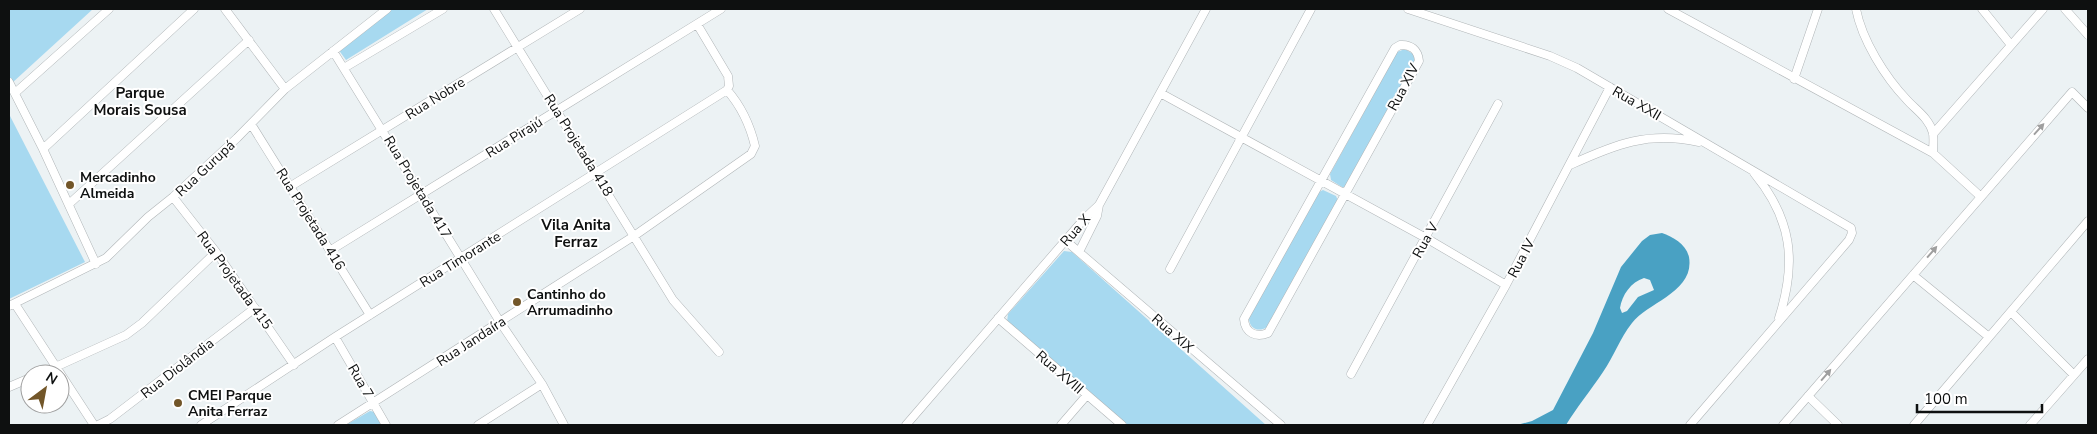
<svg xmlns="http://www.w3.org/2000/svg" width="2097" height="434" font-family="'Nunito Sans',sans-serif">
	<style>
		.green { fill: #a7d9f0 }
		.water { fill: #49a1c3; fill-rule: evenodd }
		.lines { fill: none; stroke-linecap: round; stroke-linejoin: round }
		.minor-casing { stroke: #b0b5b7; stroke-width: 9 }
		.minor { stroke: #fff; stroke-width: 8 }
		.oneway { fill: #9f9f9f }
		.poi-dot { fill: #725629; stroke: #fff; stroke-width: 2 }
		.labels { text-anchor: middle; stroke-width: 4; stroke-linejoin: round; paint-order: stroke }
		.street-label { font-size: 14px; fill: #0e1010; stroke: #fff }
		.poi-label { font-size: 14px; font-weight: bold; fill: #0e1010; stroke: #fff; text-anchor: start }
		.neighbourhood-label { font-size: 15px; font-weight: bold; fill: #0e1010; stroke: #fff }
	</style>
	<rect width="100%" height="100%" fill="#ecf2f4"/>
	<!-- green -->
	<path class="green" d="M 9,9 L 93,9 L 12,83 L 9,78 Z
		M 389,9 L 428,9 L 346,60 L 338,49 Z
		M 1405,49 L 1413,54 L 1415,61 L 1347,187 L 1342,187 L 1331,180 L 1330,174 L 1397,52 Z
		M 9,114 L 85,262 L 9,299 Z
		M 1323,190 L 1336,196 L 1339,203 L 1267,327 C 1258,333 1249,328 1249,318 L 1319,192 Z
		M 1064,251 L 1072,252 L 1266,425 L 1128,425 L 1007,322 L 1008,314 Z
		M 370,411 L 375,412 L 382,425 L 346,425 Z"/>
	<!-- water -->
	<path class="water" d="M 1662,233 C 1673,237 1686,244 1689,257 C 1695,292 1648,302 1632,323 C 1620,338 1614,356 1603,372 C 1591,390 1577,407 1566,425 L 1517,425 L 1532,421 L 1553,410 L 1593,333 L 1621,267 L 1642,241 L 1650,235 ZM 1644,278 L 1650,280 L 1654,290 L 1638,297 L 1627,311 L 1622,313 L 1620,308 C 1622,295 1631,282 1644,278 Z"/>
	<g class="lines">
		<defs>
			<path id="minor" d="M 225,9 L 285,89
				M 494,9 L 673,300 L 719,352
				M 1408,9 L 1550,56 L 1577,68 L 1851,228 L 1852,233 L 1849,240 L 1690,425
				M 1668,9 L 1933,153 L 1980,196
				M 1856,9 C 1862,40 1885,77 1907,100 C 1916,110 1929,118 1933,133 C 1934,139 1933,147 1933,153
				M 1982,9 L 2011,45
				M 2065,9 L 2088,35
				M 1400,45 C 1411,44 1418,50 1419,61 L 1268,333 C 1256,338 1245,333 1244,319 L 1395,48 Z
				M 333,51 L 500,322 L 542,384 L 564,425
				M 344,68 L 443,9
				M 1794,79 L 1818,9
				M 9,82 L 43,149 L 96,264
				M 15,93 L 109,9
				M 1162,94 L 1426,238 L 1506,285
				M 251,124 L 370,315
				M 1933,134 L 2043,9
				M 43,149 L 194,9
				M 1570,165 C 1616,144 1648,131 1699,142
				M 1754,173 C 1792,219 1797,262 1779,318
				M 291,186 L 580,9
				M 173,197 L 216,252 L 294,365
				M 69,204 L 249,40
				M 1066,241 L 1281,425
				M 331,250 L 721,9
				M 1079,252 L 1097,216 L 1099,205
				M 1170,269 L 1311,9
				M 1913,275 L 1989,337
				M 15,304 L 94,425
				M 9,306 L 106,258 L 148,217 L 173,197 L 237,138 L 285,89 L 387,9
				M 2011,312 L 2074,375
				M 998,318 L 1122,425
				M 335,337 L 386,425
				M 40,374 L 126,335 L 142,323 L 216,252
				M 1351,374 L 1498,104
				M 9,387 L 30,378
				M 1808,396 L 1838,425
				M 98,425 L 110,419 L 255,308
				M 201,425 L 335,337 L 727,90 L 729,86 L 728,76 L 697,24
				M 338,425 L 634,236 L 751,154 L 755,146 C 750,125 741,106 727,90
				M 478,425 L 542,384
				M 906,425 L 1084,219 L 1099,205 L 1206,9
				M 1061,425 L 1087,395
				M 1427,425 L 1506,285 L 1610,87
				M 1783,425 L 2072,92 L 2088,108
				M 1914,425 L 2088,221
				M 2030,425 L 2088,359"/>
		</defs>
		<!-- minor casing -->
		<use href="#minor" class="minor-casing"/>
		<!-- minor -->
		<use href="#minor" class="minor"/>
	</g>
	<!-- one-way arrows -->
	<defs><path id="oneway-solid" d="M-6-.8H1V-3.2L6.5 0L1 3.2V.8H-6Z" transform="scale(1.25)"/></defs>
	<g class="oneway">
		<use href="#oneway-solid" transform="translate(2039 129) rotate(-48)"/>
		<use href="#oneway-solid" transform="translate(1932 252) rotate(-49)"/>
		<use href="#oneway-solid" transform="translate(1826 375) rotate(-49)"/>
	</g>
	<!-- markers -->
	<g class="poi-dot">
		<circle cx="70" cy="185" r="5"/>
		<circle cx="517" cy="302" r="5"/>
		<circle cx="178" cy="403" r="5"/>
	</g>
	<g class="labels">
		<!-- street labels -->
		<g class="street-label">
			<text transform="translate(1403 87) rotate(-62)" y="5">Rua XIV</text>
			<text transform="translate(435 98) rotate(-32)" y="5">Rua Nobre</text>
			<text transform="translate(1637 103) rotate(30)" y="5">Rua XXII</text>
			<text transform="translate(514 137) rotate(-32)" y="5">Rua Pirajú</text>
			<text transform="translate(579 145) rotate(58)" y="5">Rua Projetada 418</text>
			<text transform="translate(205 168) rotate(-43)" y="5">Rua Gurupá</text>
			<text transform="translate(418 187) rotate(59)" y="5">Rua Projetada 417</text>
			<text transform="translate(311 219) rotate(58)" y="5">Rua Projetada 416</text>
			<text transform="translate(1075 230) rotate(-49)" y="5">Rua X</text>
			<text transform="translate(1425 240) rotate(-61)" y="5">Rua V</text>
			<text transform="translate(1521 258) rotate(-62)" y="5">Rua IV</text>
			<text transform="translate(460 259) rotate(-32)" y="5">Rua Timorante</text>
			<text transform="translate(235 280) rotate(54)" y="5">Rua Projetada 415</text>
			<text transform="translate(1173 333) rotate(41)" y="5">Rua XIX</text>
			<text transform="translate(471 341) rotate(-33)" y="5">Rua Jandaíra</text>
			<text transform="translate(177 368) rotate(-38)" y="5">Rua Diolândia</text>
			<text transform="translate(1060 372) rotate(41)" y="5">Rua XVIII</text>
			<text transform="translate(361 381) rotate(60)" y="5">Rua 7</text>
		</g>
		<!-- poi labels -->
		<g class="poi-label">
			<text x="80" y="182">Mercadinho<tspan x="80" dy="16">Almeida</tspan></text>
			<text x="527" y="299">Cantinho do<tspan x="527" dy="16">Arrumadinho</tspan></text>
			<text x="188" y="400">CMEI Parque<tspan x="188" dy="16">Anita Ferraz</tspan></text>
		</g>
		<!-- neighbourhood labels -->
		<g class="neighbourhood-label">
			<text x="140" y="98">Parque<tspan x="140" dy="17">Morais Sousa</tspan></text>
			<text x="576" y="230">Vila Anita<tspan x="576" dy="17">Ferraz</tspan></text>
		</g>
	</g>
	<!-- border -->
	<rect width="2097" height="434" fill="none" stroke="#0e1010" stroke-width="20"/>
	<!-- north arrow -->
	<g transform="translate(45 389) rotate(32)"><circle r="24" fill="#ffffff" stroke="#9f9f9f"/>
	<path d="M0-4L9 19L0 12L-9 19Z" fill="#725629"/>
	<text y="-8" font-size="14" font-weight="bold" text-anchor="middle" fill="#0e1010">N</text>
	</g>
	<!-- scale -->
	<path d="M1917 404v8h125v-8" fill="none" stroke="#0e1010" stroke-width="2.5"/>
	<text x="1924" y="404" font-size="15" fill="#0e1010" stroke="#ffffff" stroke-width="4" paint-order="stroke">100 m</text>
</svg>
